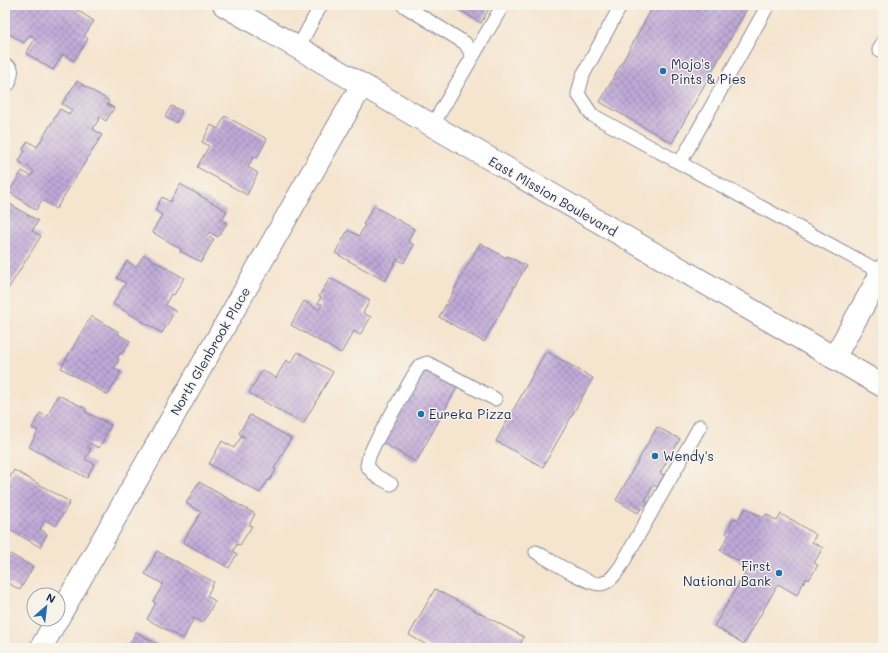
<svg xmlns="http://www.w3.org/2000/svg" width="888" height="653" font-family="Mali,sans-serif">
	<style>
		.building { fill: url(#building-cross-hatch) }
		.lines { fill: none; stroke-linecap: round; stroke-linejoin: round }
		.service-casing { stroke: #888a96; stroke-width: 15 }
		.minor-casing { stroke: #888a96; stroke-width: 24 }
		.secondary-casing { stroke: #888a96; stroke-width: 24 }
		.service { stroke: #fff; stroke-width: 13 }
		.minor { stroke: #fff; stroke-width: 22 }
		.secondary { stroke: #fff; stroke-width: 22 }
		.poi-dot { fill: #1f6fb2; stroke: #f7f3e8; stroke-width: 1.5 }
		.labels { text-anchor: middle; stroke-width: 3; stroke-linejoin: round; paint-order: stroke }
		.poi-label { font-size: 13px; fill: #1b2f5e; stroke: #f7f3e8; text-anchor: start }
		.street-label { font-size: 13px; fill: #1b2f5e; stroke: #f7f3e8 }
	</style>
	<defs>
		<pattern id="building-cross-hatch" width="8" height="8" patternUnits="userSpaceOnUse"><rect width="8" height="8" fill="#bfa9d7"/><path d="M0 0l8 8M0 8l8-8" fill="none" stroke="#9a8ab2"/></pattern>
	</defs>
	<rect width="100%" height="100%" fill="#f7f3e8"/>
	<filter id="ink" filterUnits="userSpaceOnUse"><feTurbulence type="fractalNoise" baseFrequency=".025" numOctaves="2"/><feDisplacementMap in="SourceGraphic" scale="8" xChannelSelector="R" yChannelSelector="G"/><feConvolveMatrix kernelMatrix="1 2 1 2 8 2 1 2 1" color-interpolation-filters="sRGB"/></filter>
	<filter id="wash" filterUnits="userSpaceOnUse"><feTurbulence type="fractalNoise" baseFrequency=".012" numOctaves="4" result="noise"/><feDisplacementMap in="SourceGraphic" scale="16" xChannelSelector="R" yChannelSelector="G"/><feGaussianBlur stdDeviation="0.9" result="paint"/><feColorMatrix in="noise" values="0 0 0 0 0 0 0 0 0 0 0 0 0 0 0 0 0 1.4 0 .05"/><feComposite in="paint" operator="in"/></filter>
	<g filter="url(#wash)">
		<rect width="100%" height="100%" fill="#f5e4ce"/>
		<g id="blocks">
			<!-- building -->
			<path class="building" d="M 5,5 L 69,5 L 94,21 L 84,36 L 88,39 L 74,61 L 63,54 L 53,70 L 26,53 L 36,38 L 30,35 L 24,43 L 5,31 Z
				M 451,5 L 491,5 L 481,23 Z
				M 654,5 L 749,5 L 672,143 L 600,102 Z
				M 77,81 L 109,101 L 107,104 L 114,108 L 106,121 L 100,117 L 93,129 L 102,135 L 56,209 L 42,200 L 36,210 L 9,192 L 22,171 L 31,176 L 34,171 L 19,161 L 25,151 L 23,149 L 28,141 L 37,147 L 60,109 L 69,114 L 72,110 L 62,104 Z
				M 171,106 L 182,111 L 176,123 L 165,117 Z
				M 225,116 L 267,139 L 257,158 L 254,156 L 248,167 L 258,173 L 247,195 L 197,167 L 209,146 L 202,142 L 211,125 L 218,129 Z
				M 180,184 L 227,211 L 222,220 L 227,223 L 218,237 L 209,232 L 207,236 L 214,239 L 201,262 L 180,251 L 181,249 L 152,232 L 162,215 L 155,210 L 162,197 L 170,202 Z
				M 5,201 L 38,221 L 32,231 L 41,236 L 5,294 Z
				M 374,206 L 414,229 L 408,241 L 414,245 L 404,263 L 397,259 L 385,281 L 335,253 L 348,230 L 359,236 L 365,225 L 363,224 Z
				M 480,243 L 506,258 L 507,256 L 526,266 L 484,342 L 439,317 Z
				M 144,255 L 184,278 L 174,295 L 171,294 L 165,305 L 175,311 L 162,333 L 113,304 L 126,283 L 117,278 L 127,261 L 136,267 Z
				M 330,278 L 370,300 L 363,313 L 371,317 L 360,335 L 354,331 L 341,353 L 291,325 L 304,301 L 319,310 L 322,304 L 318,303 L 321,297 L 319,296 Z
				M 91,316 L 119,332 L 118,334 L 130,341 L 122,354 L 120,353 L 117,358 L 119,359 L 114,368 L 121,372 L 108,395 L 61,368 Z
				M 546,351 L 593,378 L 543,467 L 496,441 Z
				M 298,352 L 333,372 L 303,424 L 249,393 L 262,370 L 276,378 L 286,360 L 291,363 Z
				M 425,368 L 459,384 L 416,462 L 383,443 Z
				M 58,395 L 85,408 L 86,412 L 111,425 L 99,448 L 90,443 L 87,447 L 91,449 L 85,459 L 94,464 L 87,478 L 29,447 L 38,431 L 32,428 L 40,413 L 47,417 Z
				M 250,415 L 291,438 L 274,469 L 276,470 L 269,481 L 268,480 L 260,493 L 209,464 L 222,441 L 234,448 L 242,436 L 245,438 L 239,433 Z
				M 657,427 L 680,439 L 660,473 L 664,475 L 657,487 L 653,485 L 645,501 L 648,503 L 645,510 L 641,508 L 638,513 L 616,500 Z
				M 14,470 L 70,502 L 56,526 L 45,520 L 40,529 L 47,534 L 40,547 L 5,527 L 8,522 L 5,520 L 5,482 L 7,483 Z
				M 199,482 L 255,514 L 249,525 L 252,526 L 240,545 L 237,544 L 233,551 L 237,554 L 229,568 L 183,542 L 201,512 L 186,503 Z
				M 745,508 L 764,518 L 766,514 L 777,521 L 781,514 L 791,520 L 791,519 L 816,535 L 812,542 L 823,548 L 814,563 L 818,565 L 809,580 L 806,578 L 797,595 L 778,584 L 744,644 L 714,626 L 749,567 L 720,550 L 729,535 L 726,533 L 734,518 L 738,520 Z
				M 5,551 L 33,567 L 20,590 L 5,581 Z
				M 157,551 L 214,582 L 207,596 L 215,601 L 203,623 L 194,618 L 183,639 L 147,619 L 156,603 L 153,602 L 163,584 L 145,574 Z
				M 435,589 L 524,637 L 518,648 L 432,648 L 409,635 Z
				M 136,632 L 164,648 L 124,648 L 126,644 L 129,645 Z"/>
		</g>
	</g>
	<g filter="url(#ink)">
		<use href="#blocks" fill-opacity="0" stroke="#888a96" stroke-width="1"/>
		<g class="lines">
			<defs>
				<path id="service" d="M 403,5 L 465,43 L 473,56 L 432,126
					M 621,5 L 583,75 L 578,94 L 592,115 L 882,273
					M 298,48 L 321,5
					M 879,50 L 883,42
					M 473,56 L 503,5
					M 680,163 L 768,5
					M 391,484 L 376,476 L 367,466 L 369,456 L 375,443 L 419,366 L 427,363 L 495,399
					M 536,552 C 548,559 589,585 600,584 C 610,583 616,573 621,566 L 700,426"/>
				<path id="minor" d="M 5,70 L 7,71 L 5,81
					M 834,358 L 883,270
					M 58,618 L 362,85
					M 41,648 L 57,619"/>
				<path id="secondary" d="M 224,5 L 883,386"/>
			</defs>
			<!-- service casing -->
			<use href="#service" class="service-casing"/>
			<!-- minor casing -->
			<use href="#minor" class="minor-casing"/>
			<!-- secondary casing -->
			<use href="#secondary" class="secondary-casing"/>
			<!-- service -->
			<use href="#service" class="service"/>
			<!-- minor -->
			<use href="#minor" class="minor"/>
			<!-- secondary -->
			<use href="#secondary" class="secondary"/>
		</g>
	</g>
	<!-- markers -->
	<g class="poi-dot">
		<circle cx="663" cy="71" r="4"/>
		<circle cx="421" cy="414" r="4"/>
		<circle cx="655" cy="456" r="4"/>
		<circle cx="779" cy="573" r="4"/>
	</g>
	<g class="labels">
		<!-- poi labels -->
		<g class="poi-label">
			<text x="671" y="69">Mojo's<tspan x="671" dy="15">Pints &amp; Pies</tspan></text>
			<text x="429" y="419">Eureka Pizza</text>
			<text x="663" y="461">Wendy's</text>
			<text x="771" y="571" text-anchor="end">First<tspan x="771" dy="15">National Bank</tspan></text>
		</g>
		<!-- street labels -->
		<g class="street-label">
			<text transform="translate(553 196) rotate(30)" y="5">East Mission Boulevard</text>
			<text transform="translate(210 351) rotate(-60)" y="5">North Glenbrook Place</text>
		</g>
	</g>
	<!-- margin -->
	<rect width="888" height="653" fill="none" stroke="#f7f3e8" stroke-width="20"/>
	<!-- north arrow -->
	<g transform="translate(46 607) rotate(28)"><circle r="19" fill="#f7f3e8" stroke="#9fa5b1"/>
	<path d="M0-3L7 15L0 10L-7 15Z" fill="#1f6fb2"/>
	<text y="-6" font-size="11" font-weight="bold" text-anchor="middle" fill="#1b2f5e">N</text>
	</g>
</svg>
